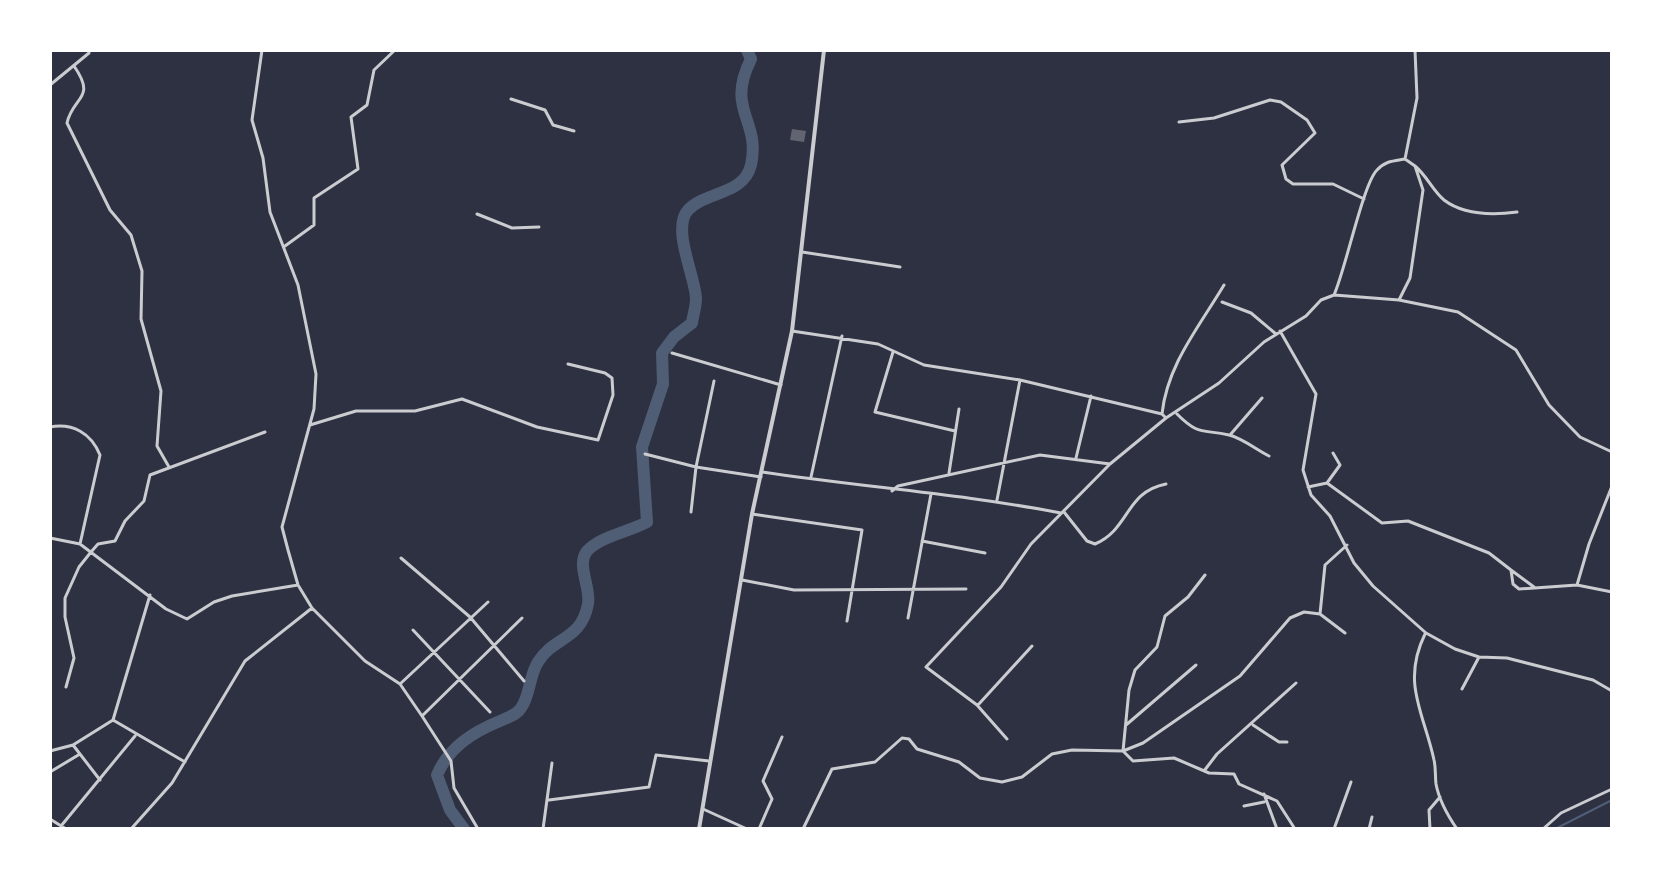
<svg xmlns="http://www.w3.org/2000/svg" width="1662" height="879" font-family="'PT Sans Narrow',sans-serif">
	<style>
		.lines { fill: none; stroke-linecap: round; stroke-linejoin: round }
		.stream { stroke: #4f5d75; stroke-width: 2 }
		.river { stroke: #4f5d75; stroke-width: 12 }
		.building { fill: #626471 }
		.minor { stroke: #caccd0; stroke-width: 3 }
		.tertiary { stroke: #caccd0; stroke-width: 4 }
	</style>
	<rect width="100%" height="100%" fill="#2d3142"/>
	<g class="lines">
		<!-- stream -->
		<path class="stream" d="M 1555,829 L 1612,800"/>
		<!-- river -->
		<path class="river" d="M 464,829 L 450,810 L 437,775 C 449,747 473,732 500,721 C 508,717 517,715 521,708 C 530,696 529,676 538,662 C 554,636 581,641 588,604 C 591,587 576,565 587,551 C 601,536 629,532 647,522 L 642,447 L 663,384 L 662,353 L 674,337 L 692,323 C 693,315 696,307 696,299 C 696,278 671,229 688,210 C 706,191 744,195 751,165 C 761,119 725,111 751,59 L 747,50"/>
	</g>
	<!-- building -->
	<path class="building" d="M 792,129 L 806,131 L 804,142 L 790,140 Z"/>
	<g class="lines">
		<!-- minor -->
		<path class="minor" d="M 262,50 L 252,120 L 263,158 L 270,212 L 298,285 L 316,374 L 314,409 L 282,527 L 288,550 L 298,585 L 312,608 L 365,661 L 400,684 L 422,716 L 451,761 L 454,788 L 478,829
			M 74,66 C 97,99 73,96 67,123 L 110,210 L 131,235 L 142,271 L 141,319 L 161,391 L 157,446 L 169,467
			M 50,85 L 89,53
			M 511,99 L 545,110 L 553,125 L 574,131
			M 1179,122 L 1214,118 L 1270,100 L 1281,102 L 1307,120 L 1315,133 L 1282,165 L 1286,179 L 1293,184 L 1333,184 L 1364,199
			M 1415,166 C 1427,176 1433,191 1444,200 C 1465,216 1494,215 1517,212
			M 477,214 L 512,228 L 539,227
			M 285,246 L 314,225 L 314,198 L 358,169 L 351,117 L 367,105 L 374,70 L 395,50
			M 802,252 L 900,267
			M 1334,295 C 1346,268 1363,184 1377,170 C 1385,161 1393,161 1405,159
			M 1399,300 L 1410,278 L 1423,190 L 1415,166 L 1405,159 L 1417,98 L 1415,50
			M 1222,302 L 1251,313 L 1276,334
			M 792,331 L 878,344 L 924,365 L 1020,380 L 1162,414 L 1166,418
			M 1280,331 L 1316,394 L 1303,470 L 1311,495 L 1330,516 L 1354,563 L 1373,586 L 1426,633 L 1455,649 L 1479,657 L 1507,658 L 1593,680 L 1612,691
			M 893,352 L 875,412 L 955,431
			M 672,353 L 781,385
			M 1162,414 C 1167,365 1199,327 1224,285
			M 1177,414 C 1199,436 1202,429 1229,435 C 1242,438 1257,450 1269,456
			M 310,425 L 356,411 L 415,411 L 462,399 L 537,427 L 598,440 L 613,395 L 612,378 L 605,373 L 568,364
			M 50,427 C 73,423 91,433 100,455 L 80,544
			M 1230,435 L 1262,398
			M 645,454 L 696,467 L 714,381
			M 1076,458 L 1091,396
			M 762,472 C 862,487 962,494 1061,513
			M 949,473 L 959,409
			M 811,477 L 842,336
			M 1327,483 L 1340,465 L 1333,453
			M 1308,487 L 1327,483 L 1382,523 L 1408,521 L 1489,553 L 1511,570 L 1513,584 L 1519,589 L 1577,585 L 1612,592
			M 892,491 L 898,486 L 1040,455 L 1110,464
			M 997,500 L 1020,380
			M 691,512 L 696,467 L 761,477
			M 1064,512 L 1087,541 L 1095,544 C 1130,529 1125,492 1166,484
			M 752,514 L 862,530 L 847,621
			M 50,538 L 80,544 L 166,609 L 187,619 L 214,602 L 232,596 L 298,585
			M 922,541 L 985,553
			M 401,558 L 470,617 L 524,681
			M 1511,570 L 1534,587
			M 1205,575 L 1188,597 L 1165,616 L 1157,647 L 1135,670 L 1129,690 L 1123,751 L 1133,761 L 1174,758 L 1209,773 L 1234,774 L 1239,784 L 1277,801 L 1295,829
			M 742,580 L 794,590 L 966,589
			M 1577,585 L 1589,544 L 1612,486
			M 1320,614 L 1325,565 L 1347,545
			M 908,618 L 931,494
			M 413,630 L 490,712
			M 1425,634 C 1401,683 1424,713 1434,760 C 1436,768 1435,776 1436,784 C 1439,800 1448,816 1457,829
			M 400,684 L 488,602
			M 66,687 L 74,658 L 65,617 L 65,598 L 79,567 L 91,552 L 98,544 L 115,541 L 125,521 L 144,501 L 150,475 L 265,432
			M 1462,689 L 1479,657
			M 978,705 L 1032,646
			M 422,716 L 522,618
			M 113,720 L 185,762
			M 1126,725 L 1196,665
			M 1253,725 L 1279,742 L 1287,742
			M 1007,739 L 977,705 L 926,667 L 1001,587 L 1031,544 L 1110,464 L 1166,418 L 1219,383 L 1264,342 L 1306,316 L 1321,300 L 1334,295 L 1399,300 L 1458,312 L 1516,350 L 1549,405 L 1580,437 L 1612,452
			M 73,745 L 100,780
			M 50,751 L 73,745 L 113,720 L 150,595
			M 1204,771 L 1217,754 L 1296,683
			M 50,772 L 80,754
			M 1264,794 L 1277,829
			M 549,800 L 649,787 L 656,755 L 709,761
			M 1244,806 L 1264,802
			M 703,809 L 747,829
			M 50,819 L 66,829
			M 61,826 L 135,736
			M 131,829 L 172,783 L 245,661 L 312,608
			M 543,829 L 552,763
			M 759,829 L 772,799 L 763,781 L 782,737
			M 803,829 L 832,769 L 875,762 L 902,738 L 909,739 L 917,749 L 959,762 L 980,778 L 1002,782 L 1022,777 L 1052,754 L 1072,750 L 1123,751 L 1143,743 L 1240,676 L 1290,618 L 1304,612 L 1320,614 L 1345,633
			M 1334,829 L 1351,782
			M 1369,829 L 1372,817
			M 1430,829 L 1429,810 L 1440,797
			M 1543,829 L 1561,813 L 1612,789"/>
		<!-- tertiary -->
		<path class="tertiary" d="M 699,829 L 752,514 L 792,331 L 824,50"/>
	</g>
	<!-- border -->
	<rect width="1662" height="879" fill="none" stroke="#ffffff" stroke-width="104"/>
</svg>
